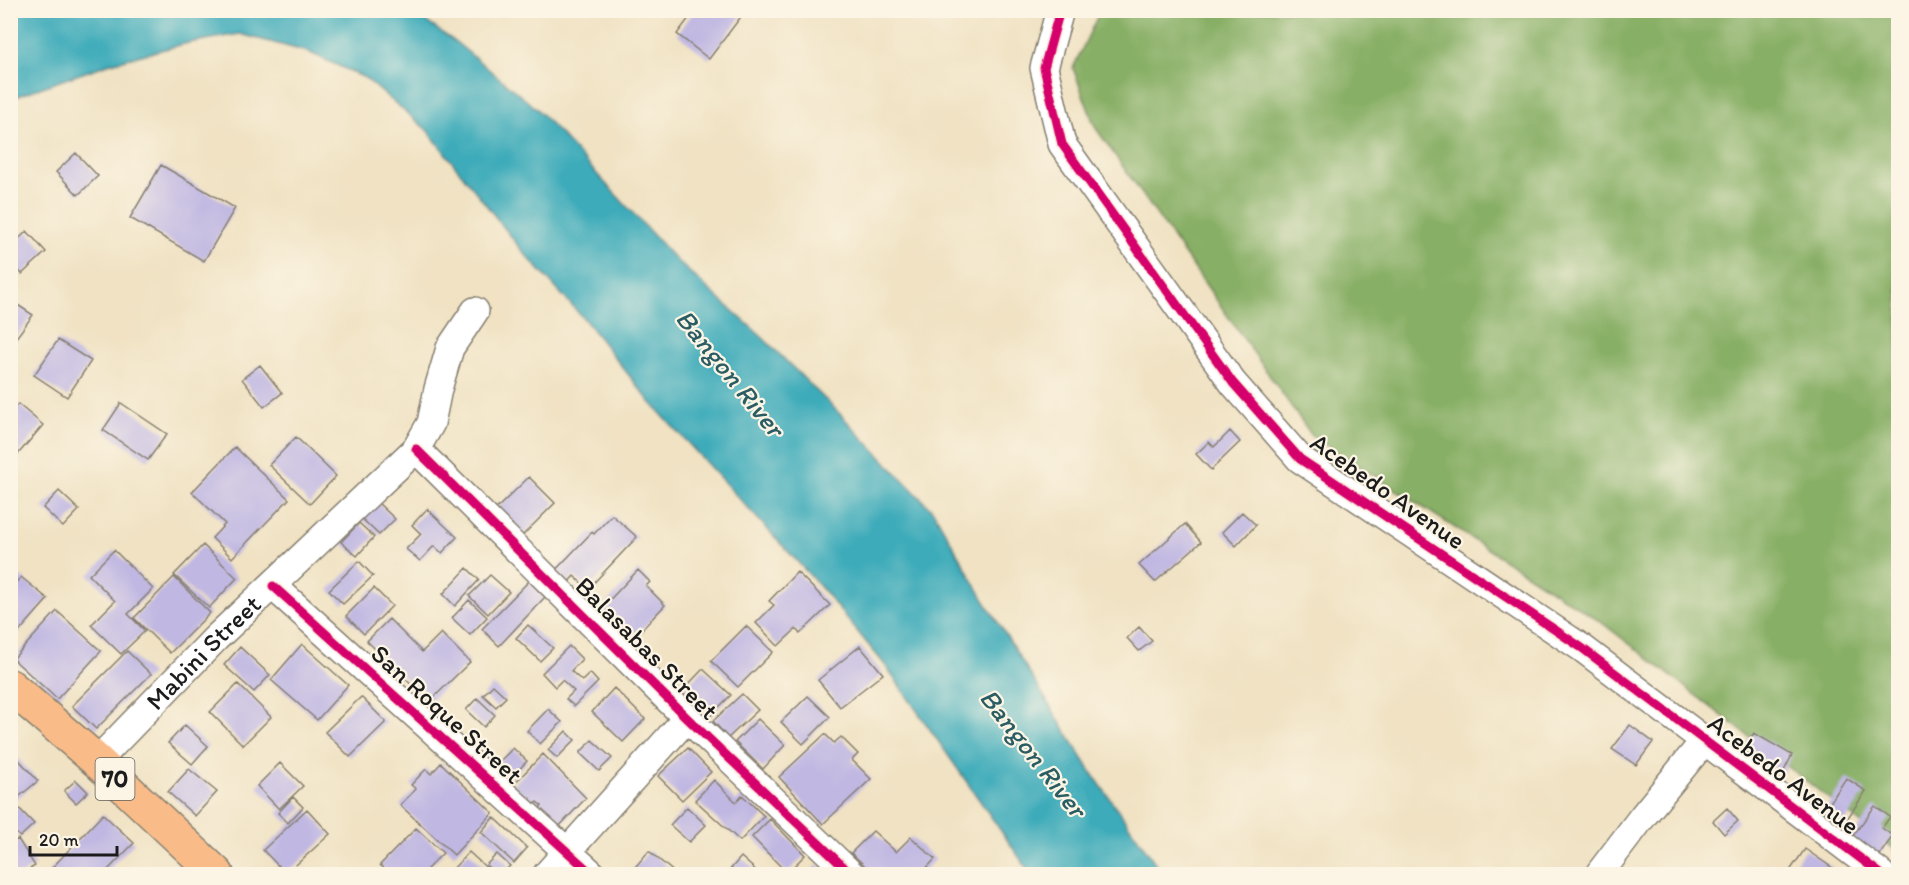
<svg xmlns="http://www.w3.org/2000/svg" width="1909" height="885" font-family="Itim,sans-serif">
	<style>
		.forest { fill: #87af65; stroke: #526640; stroke-width: 1.5 }
		.water { fill: #3cabba; stroke: #2c646b; stroke-width: 1.5 }
		.building { fill: #c0b7e2 }
		.lines { fill: none; stroke-linecap: round; stroke-linejoin: round }
		.minor-casing { stroke: #867f70; stroke-width: 30 }
		.highway-casing { stroke: #867f70; stroke-width: 36 }
		.minor { stroke: #fff; stroke-width: 27 }
		.highway { stroke: #f9bc89; stroke-width: 33 }
		.cycleway-casing { stroke: #fcf5e5; stroke-width: 13 }
		.cycleway { stroke: #d6006c; stroke-width: 9 }
		.labels { text-anchor: middle; stroke-width: 4.5; stroke-linejoin: round; paint-order: stroke }
		.shield { fill: #fcf5e5; stroke: #5f5d58; stroke-width: 1.5 }
		.shield-label { font-size: 24px; font-weight: bold; fill: #1c1c1c }
		.street-label { font-size: 26px; fill: #1c1c1c; stroke: #fcf5e5 }
		.water-label { font-size: 27px; font-style: italic; fill: #2a5c63; stroke: #fcf5e5 }
	</style>
	<rect width="100%" height="100%" fill="#fcf5e5"/>
	<filter id="ink" filterUnits="userSpaceOnUse"><feTurbulence type="fractalNoise" baseFrequency=".0167" numOctaves="2"/><feDisplacementMap in="SourceGraphic" scale="12" xChannelSelector="R" yChannelSelector="G"/><feConvolveMatrix kernelMatrix="1 2 1 2 8 2 1 2 1" color-interpolation-filters="sRGB"/></filter>
	<filter id="wash" filterUnits="userSpaceOnUse"><feTurbulence type="fractalNoise" baseFrequency=".008" numOctaves="4" result="noise"/><feDisplacementMap in="SourceGraphic" scale="24" xChannelSelector="R" yChannelSelector="G"/><feGaussianBlur stdDeviation="1.35" result="paint"/><feColorMatrix in="noise" values="0 0 0 0 0 0 0 0 0 0 0 0 0 0 0 0 0 1.4 0 .05"/><feComposite in="paint" operator="in"/></filter>
	<g filter="url(#wash)">
		<rect width="100%" height="100%" fill="#f0e2c3"/>
		<!-- forest -->
		<path class="forest" d="M 1100,11 L 1898,11 L 1898,852 L 1601,622 L 1312,436 L 1095,127 L 1073,68 Z"/>
		<!-- water -->
		<path class="water" d="M 11,10 L 411,11 L 457,43 L 538,110 L 677,261 L 761,336 L 840,414 L 934,512 L 984,600 L 1090,770 L 1163,874 L 1031,874 L 885,665 L 818,584 L 651,403 L 584,319 L 524,253 L 427,130 L 365,78 L 308,52 L 240,34 L 188,43 L 111,63 L 20,95 L 11,100 Z"/>
		<g id="blocks">
			<!-- building -->
			<path class="building" d="M 695,10 L 746,10 L 709,59 L 677,34 Z
				M 76,153 L 98,176 L 78,195 L 56,172 Z
				M 161,165 L 235,208 L 204,261 L 130,218 Z
				M 27,231 L 46,252 L 22,274 L 10,261 L 10,247 Z
				M 10,300 L 33,315 L 10,346 Z
				M 58,340 L 91,361 L 67,397 L 34,375 Z
				M 260,365 L 282,393 L 264,407 L 242,379 Z
				M 121,403 L 167,434 L 148,460 L 103,430 Z
				M 18,404 L 43,425 L 13,460 L 10,458 L 10,412 Z
				M 1230,431 L 1240,442 L 1211,470 L 1196,454 L 1209,442 L 1214,447 Z
				M 296,437 L 336,476 L 310,504 L 269,465 Z
				M 235,447 L 289,499 L 232,558 L 212,538 L 225,524 L 192,492 Z
				M 529,477 L 555,503 L 520,538 L 493,512 Z
				M 59,491 L 79,510 L 63,527 L 43,508 Z
				M 376,501 L 395,519 L 379,535 L 360,517 Z
				M 427,509 L 457,537 L 442,553 L 434,546 L 420,561 L 406,549 L 421,534 L 412,525 Z
				M 1242,512 L 1256,525 L 1236,546 L 1222,532 Z
				M 612,515 L 637,537 L 588,589 L 574,576 L 561,590 L 548,578 L 592,532 L 594,534 Z
				M 359,523 L 374,537 L 357,556 L 341,542 Z
				M 1185,524 L 1201,542 L 1155,582 L 1139,565 Z
				M 203,545 L 237,578 L 209,608 L 174,575 Z
				M 114,550 L 153,589 L 128,614 L 145,631 L 121,654 L 91,625 L 115,601 L 89,575 Z
				M 359,561 L 373,576 L 343,604 L 329,590 Z
				M 467,568 L 479,580 L 455,606 L 443,594 Z
				M 638,570 L 650,582 L 646,586 L 665,605 L 631,641 L 599,611 Z
				M 797,572 L 830,605 L 800,634 L 796,629 L 778,646 L 756,623 L 774,605 L 769,601 Z
				M 490,575 L 509,592 L 488,614 L 469,596 Z
				M 21,577 L 48,599 L 10,642 L 10,589 Z
				M 174,577 L 210,613 L 170,653 L 134,618 Z
				M 529,581 L 545,597 L 499,646 L 482,629 Z
				M 374,588 L 392,606 L 364,634 L 346,616 Z
				M 469,600 L 487,617 L 470,635 L 452,618 Z
				M 57,611 L 101,651 L 57,699 L 13,659 Z
				M 389,619 L 422,652 L 441,633 L 470,662 L 429,702 L 367,641 Z
				M 528,625 L 553,648 L 540,661 L 516,638 Z
				M 746,626 L 773,652 L 738,687 L 711,661 Z
				M 1139,627 L 1152,641 L 1139,651 L 1127,638 Z
				M 302,644 L 348,685 L 317,720 L 271,680 Z
				M 569,646 L 582,659 L 571,671 L 582,681 L 590,673 L 598,682 L 574,706 L 566,699 L 574,691 L 562,680 L 555,687 L 542,673 Z
				M 860,646 L 883,674 L 840,707 L 818,680 Z
				M 240,647 L 270,675 L 254,692 L 224,665 Z
				M 127,651 L 151,674 L 96,729 L 72,706 Z
				M 703,669 L 731,695 L 708,718 L 681,692 Z
				M 238,684 L 271,717 L 243,745 L 210,712 Z
				M 493,685 L 506,697 L 496,707 L 483,695 Z
				M 614,688 L 645,719 L 623,742 L 592,712 Z
				M 742,694 L 758,710 L 728,738 L 713,721 Z
				M 808,696 L 830,717 L 803,744 L 781,722 Z
				M 361,697 L 386,722 L 350,757 L 325,732 Z
				M 477,698 L 495,715 L 484,727 L 466,710 Z
				M 548,709 L 562,722 L 540,744 L 527,731 Z
				M 758,719 L 785,745 L 763,769 L 735,742 Z
				M 185,725 L 208,746 L 192,764 L 168,743 Z
				M 1630,725 L 1653,742 L 1636,765 L 1612,749 Z
				M 566,731 L 575,740 L 557,758 L 548,750 Z
				M 1754,733 L 1792,755 L 1782,775 L 1742,749 Z
				M 825,734 L 834,743 L 841,737 L 858,754 L 852,760 L 871,779 L 823,824 L 779,777 Z
				M 592,740 L 612,758 L 599,771 L 580,753 Z
				M 513,748 L 527,761 L 505,784 L 491,770 Z
				M 688,748 L 711,772 L 682,800 L 658,776 Z
				M 10,750 L 38,781 L 10,804 Z
				M 543,754 L 586,798 L 555,831 L 535,813 L 542,806 L 537,802 L 529,810 L 508,790 Z
				M 280,763 L 303,786 L 279,809 L 257,786 Z
				M 441,763 L 493,813 L 454,855 L 400,805 L 416,789 L 411,785 L 426,769 L 431,774 Z
				M 189,769 L 217,792 L 195,816 L 168,792 Z
				M 1846,778 L 1866,791 L 1841,828 L 1822,815 Z
				M 76,780 L 88,792 L 76,803 L 64,791 Z
				M 714,780 L 736,802 L 742,795 L 764,816 L 740,841 L 695,800 Z
				M 293,797 L 303,807 L 288,823 L 278,813 Z
				M 16,805 L 34,824 L 20,837 L 10,827 L 10,810 Z
				M 1875,806 L 1890,817 L 1882,828 L 1893,836 L 1878,857 L 1851,838 Z
				M 687,807 L 706,825 L 689,842 L 670,825 Z
				M 1727,808 L 1738,821 L 1724,834 L 1713,821 Z
				M 307,809 L 330,834 L 286,874 L 263,850 Z
				M 103,814 L 134,843 L 104,874 L 53,874 L 49,871 Z
				M 494,817 L 527,848 L 514,863 L 481,832 Z
				M 770,819 L 805,855 L 787,873 L 752,837 Z
				M 416,828 L 443,853 L 422,874 L 390,874 L 380,865 Z
				M 873,831 L 896,852 L 911,837 L 935,859 L 921,874 L 874,874 L 851,853 Z
				M 18,839 L 35,866 L 21,874 L 10,874 L 10,843 Z
				M 1805,849 L 1834,869 L 1830,874 L 1793,874 L 1789,872 Z
				M 649,851 L 676,874 L 632,874 L 630,873 Z
				M 469,852 L 493,874 L 448,874 Z
				M 497,854 L 510,866 L 501,874 L 495,874 L 486,865 Z
				M 741,857 L 760,874 L 728,874 L 727,873 Z
				M 818,865 L 827,874 L 808,874 Z"/>
		</g>
	</g>
	<g filter="url(#ink)">
		<use href="#blocks" fill-opacity="0" stroke="#867f70" stroke-width="1.5"/>
		<g class="lines">
			<defs>
				<g id="minor">
					<path d="M 1060,10 L 1044,68 L 1062,144 L 1233,383 L 1300,459 L 1582,648 L 1881,874"/>
					<path d="M 416,449 L 687,718 L 851,874"/>
					<path d="M 273,586 L 592,874"/>
					<path id="s1" d="M 97,761 L 216,638 L 416,449 L 431,423 L 438,389 L 450,348 L 475,311"/>
					<path d="M 547,874 L 687,718"/>
					<path d="M 1599,874 L 1643,816 L 1705,740"/>
				</g>
				<path id="highway" d="M 10,686 L 97,761 L 217,874"/>
			</defs>
			<!-- minor casing -->
			<use href="#minor" class="minor-casing"/>
			<!-- highway casing -->
			<use href="#highway" class="highway-casing"/>
			<!-- minor -->
			<use href="#minor" class="minor"/>
			<!-- highway -->
			<use href="#highway" class="highway"/>
			<defs>
				<path id="cycleway" d="M 1060,10 L 1044,68 L 1062,144 L 1233,383 L 1300,459 L 1582,648 L 1881,874
					M 416,449 L 687,718 L 851,874
					M 273,586 L 592,874"/>
			</defs>
			<!-- cycleway casing -->
			<use href="#cycleway" class="cycleway-casing"/>
			<!-- cycleway -->
			<use href="#cycleway" class="cycleway"/>
		</g>
	</g>
	<g class="labels">
		<!-- shield labels -->
		<rect class="shield" x="95.5" y="758" width="39" height="42" rx="4.5"/>
		<g class="shield-label">
			<text x="115" y="787">70</text>
		</g>
		<!-- street labels -->
		<g class="street-label">
			<text transform="translate(1388 491) rotate(35)" y="9">Acebedo Avenue</text>
			<text transform="translate(647 648) rotate(45)" y="9">Balasabas Street</text>
			<text dy="9" stroke="none"><textPath href="#s1" startOffset="152">Mabini Street</textPath></text>
			<text transform="translate(447 714) rotate(42)" y="9">San Roque Street</text>
			<text transform="translate(1784 774) rotate(37)" y="9">Acebedo Avenue</text>
		</g>
		<!-- water labels -->
		<g class="water-label">
			<text transform="translate(730 373) rotate(51)" y="9">Bangon River</text>
			<text transform="translate(1033 753) rotate(52)" y="9">Bangon River</text>
		</g>
	</g>
	<!-- margin -->
	<rect width="1909" height="885" fill="none" stroke="#fcf5e5" stroke-width="36"/>
	<!-- scale -->
	<path d="M30 846v9h87v-9" fill="none" stroke="#1c1c1c" stroke-width="3"/>
	<text x="39" y="846" font-size="18" fill="#1c1c1c" stroke="#fcf5e5" stroke-width="4.5" paint-order="stroke">20 m</text>
</svg>
